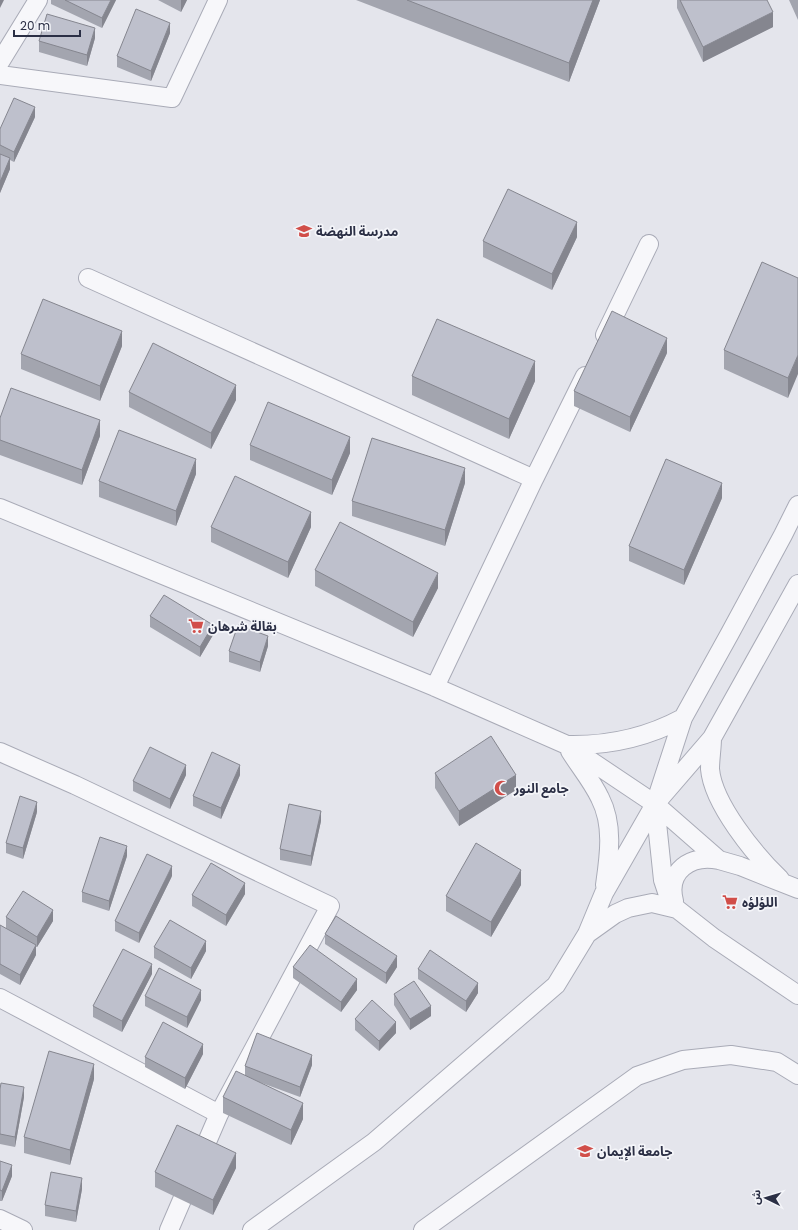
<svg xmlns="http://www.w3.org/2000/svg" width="798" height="1230" font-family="Poppins,'Noto Sans Arabic',sans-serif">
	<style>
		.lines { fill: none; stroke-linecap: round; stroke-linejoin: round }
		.minor-casing { stroke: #a9abb7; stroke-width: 20 }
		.minor { stroke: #f7f7fa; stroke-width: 18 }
		.wall { fill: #a3a5af }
		.shaded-wall { fill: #85868f }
		.building { fill: #bec0cc; stroke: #85868f }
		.labels { text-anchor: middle; stroke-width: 3.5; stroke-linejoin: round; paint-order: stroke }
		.poi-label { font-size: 13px; font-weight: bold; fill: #2b2f45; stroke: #f4f5f9; text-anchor: start }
	</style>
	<rect width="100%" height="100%" fill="#e4e5ec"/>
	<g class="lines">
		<defs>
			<path id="minor" d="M 0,62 L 38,0
				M 0,75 L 172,98 L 218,0
				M 88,278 L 534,479 L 585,376
				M 605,335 L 649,244
				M 798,505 L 783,535 L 729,635 L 683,718 L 655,804 L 663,880 L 670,901 L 677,909 L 714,938 L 798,995
				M 0,508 L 435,687 L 567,745 L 655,804 L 719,860 L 740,866 L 798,889
				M 435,687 L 534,479
				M 712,738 C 712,748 710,759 710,769 C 713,804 755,855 780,879
				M 567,745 C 609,746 646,738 683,718
				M 570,751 C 580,767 592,781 600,798 C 614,825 609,857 605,885
				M 0,752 L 75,785 L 330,906 L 219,1114 L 169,1230
				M 674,901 C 666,871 691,854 719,860
				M 587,934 L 615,914 L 628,908 L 652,903 L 677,909
				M 0,998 L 219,1114
				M 0,1219 L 23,1230
				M 252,1230 L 374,1142 L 556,985 L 587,934 L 604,893 L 655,804 L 712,738 L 798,584
				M 423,1230 L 637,1076 L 683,1060 L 731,1055 L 777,1062 L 798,1075"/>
		</defs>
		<!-- minor casing -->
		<use href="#minor" class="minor-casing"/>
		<!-- minor -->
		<use href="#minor" class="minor"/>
	</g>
	<!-- wall -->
	<path class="wall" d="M 51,0 L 116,0 L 102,28 L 51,4 Z
		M 158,0 L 187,0 L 181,12 Z
		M 356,0 L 600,0 L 569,82 Z
		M 677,0 L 767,0 L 773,27 L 703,62 L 677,8 Z
		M 789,0 L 798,0 L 798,20 Z
		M 170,33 L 151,81 L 117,67 L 117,56 Z
		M 95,38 L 87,66 L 39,52 L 39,41 Z
		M 35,117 L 14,162 L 10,160 L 10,169 L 0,193 L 0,129 Z
		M 577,237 L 552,290 L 483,257 L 483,241 Z
		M 798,278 L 788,398 L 724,369 L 724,350 Z
		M 122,346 L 100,401 L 21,369 L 21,354 Z
		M 667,353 L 630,432 L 574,406 L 574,391 Z
		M 412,376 L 535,381 L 509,439 L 412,395 Z
		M 129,392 L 236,400 L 211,449 L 129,407 Z
		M 0,418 L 100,436 L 82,485 L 0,455 Z
		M 250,445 L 350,453 L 332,495 L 250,460 Z
		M 196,474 L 176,526 L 99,497 L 99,481 Z
		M 465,483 L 445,546 L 352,516 L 352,501 Z
		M 722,498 L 684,585 L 629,561 L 629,546 Z
		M 211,527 L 311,527 L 288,578 L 211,542 Z
		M 315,570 L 438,588 L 413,637 L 315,586 Z
		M 150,616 L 213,635 L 200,657 L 150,627 Z
		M 268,646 L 260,672 L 229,662 L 229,651 Z
		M 435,773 L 516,790 L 459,826 L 435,788 Z
		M 186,775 L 170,809 L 133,791 L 133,781 Z
		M 240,775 L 221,819 L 193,806 L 193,796 Z
		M 37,812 L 23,859 L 6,853 L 6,843 Z
		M 321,821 L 311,866 L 280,860 L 280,849 Z
		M 127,856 L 109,911 L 82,902 L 82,892 Z
		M 172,876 L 139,943 L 115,931 L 115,921 Z
		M 521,885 L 491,937 L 446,911 L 446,896 Z
		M 245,894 L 226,926 L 192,906 L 192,895 Z
		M 6,917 L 53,921 L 37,947 L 36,947 L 36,955 L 20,985 L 0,974 L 0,925 L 18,935 L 6,928 Z
		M 325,934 L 397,967 L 386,984 L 325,944 Z
		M 154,947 L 206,951 L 191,979 L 154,958 Z
		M 293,967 L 357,990 L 341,1012 L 293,978 Z
		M 418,969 L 478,993 L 466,1012 L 418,979 Z
		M 152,974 L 122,1032 L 93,1017 L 93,1006 Z
		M 394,994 L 431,1016 L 410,1030 L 394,1005 Z
		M 145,996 L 201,1000 L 187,1028 L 145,1006 Z
		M 355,1019 L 396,1033 L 379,1051 L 355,1030 Z
		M 203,1054 L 185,1089 L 145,1067 L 145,1057 Z
		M 312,1065 L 300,1097 L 259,1082 L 303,1119 L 291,1145 L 223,1113 L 223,1097 L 245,1075 L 245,1066 Z
		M 94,1079 L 70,1165 L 24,1153 L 24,1137 Z
		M 0,1089 L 24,1097 L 15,1147 L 0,1144 Z
		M 0,1161 L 12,1176 L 2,1201 L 0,1201 Z
		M 236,1168 L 213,1215 L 155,1187 L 155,1172 Z
		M 82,1189 L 76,1222 L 45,1216 L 45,1205 Z"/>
	<!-- shaded-wall -->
	<path class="shaded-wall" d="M 0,0 L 4,0 L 0,8 Z
		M 111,0 L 116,0 L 102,28 L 102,18 Z
		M 181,0 L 187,0 L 181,12 Z
		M 593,0 L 600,0 L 569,82 L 569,63 Z
		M 773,12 L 773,27 L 703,62 L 703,47 Z
		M 170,23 L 170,33 L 151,81 L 151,71 Z
		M 95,28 L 95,38 L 87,66 L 87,55 Z
		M 35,107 L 35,117 L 14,162 L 14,152 Z
		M 10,158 L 10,169 L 0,193 L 0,182 Z
		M 577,222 L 577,237 L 552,290 L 552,274 Z
		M 122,331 L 122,346 L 100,401 L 100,386 Z
		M 667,338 L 667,353 L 630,432 L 630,417 Z
		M 798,355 L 798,374 L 788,398 L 788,378 Z
		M 535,361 L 535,381 L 509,439 L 509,419 Z
		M 236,385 L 236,400 L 211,449 L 211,433 Z
		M 100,420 L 100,436 L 82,485 L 82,470 Z
		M 350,437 L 350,453 L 332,495 L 332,480 Z
		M 196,459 L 196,474 L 176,526 L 176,511 Z
		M 465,468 L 465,483 L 445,546 L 445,530 Z
		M 722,483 L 722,498 L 684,585 L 684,570 Z
		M 311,512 L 311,527 L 288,578 L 288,562 Z
		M 438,573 L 438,588 L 413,637 L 413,622 Z
		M 213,625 L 213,635 L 200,657 L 200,647 Z
		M 268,636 L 268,646 L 260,672 L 260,662 Z
		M 186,765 L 186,775 L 170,809 L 170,799 Z
		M 240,765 L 240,775 L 221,819 L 221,808 Z
		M 516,775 L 516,790 L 459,826 L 459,811 Z
		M 37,802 L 37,812 L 23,859 L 23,848 Z
		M 321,811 L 321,821 L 311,866 L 311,856 Z
		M 127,846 L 127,856 L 109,911 L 109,901 Z
		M 172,866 L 172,876 L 139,943 L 139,933 Z
		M 521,870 L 521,885 L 491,937 L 491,922 Z
		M 245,883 L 245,894 L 226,926 L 226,915 Z
		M 53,910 L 53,921 L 37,947 L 37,937 Z
		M 206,941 L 206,951 L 191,979 L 191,968 Z
		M 36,945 L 36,955 L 20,985 L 20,975 Z
		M 397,956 L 397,967 L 386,984 L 386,973 Z
		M 152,964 L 152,974 L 122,1032 L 122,1021 Z
		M 357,979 L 357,990 L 341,1012 L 341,1002 Z
		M 478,983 L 478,993 L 466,1012 L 466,1001 Z
		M 201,990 L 201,1000 L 187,1028 L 187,1017 Z
		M 431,1006 L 431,1016 L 410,1030 L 410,1019 Z
		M 396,1022 L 396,1033 L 379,1051 L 379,1041 Z
		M 203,1044 L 203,1054 L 185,1089 L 185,1078 Z
		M 312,1055 L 312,1065 L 300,1097 L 300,1087 Z
		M 94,1064 L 94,1079 L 70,1165 L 70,1150 Z
		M 24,1087 L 24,1097 L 15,1147 L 15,1137 Z
		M 303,1103 L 303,1119 L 291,1145 L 291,1130 Z
		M 236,1153 L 236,1168 L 213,1215 L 213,1200 Z
		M 12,1165 L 12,1176 L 2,1201 L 2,1191 Z
		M 82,1178 L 82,1189 L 76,1222 L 76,1211 Z"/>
	<!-- building -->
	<path class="building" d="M 65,0 L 111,0 L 102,18 Z
		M 407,0 L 593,0 L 569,63 Z
		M 680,0 L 767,0 L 773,12 L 703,47 Z
		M 136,9 L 170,23 L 151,71 L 117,56 Z
		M 47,14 L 95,28 L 87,55 L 39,41 Z
		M 14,98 L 35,107 L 14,152 L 0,145 L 0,129 Z
		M 0,154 L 10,158 L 0,182 Z
		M 508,189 L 577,222 L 552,274 L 483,241 Z
		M 762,262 L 798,278 L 798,355 L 788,378 L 724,350 Z
		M 43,299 L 122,331 L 100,386 L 21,354 Z
		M 612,311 L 667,338 L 630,417 L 574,391 Z
		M 437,319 L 535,361 L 509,419 L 412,376 Z
		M 153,343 L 236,385 L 211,433 L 129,392 Z
		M 11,388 L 100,420 L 82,470 L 0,440 L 0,418 Z
		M 268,402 L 350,437 L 332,480 L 250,445 Z
		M 119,430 L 196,459 L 176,511 L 99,481 Z
		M 372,438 L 465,468 L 445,530 L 352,501 Z
		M 666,459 L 722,483 L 684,570 L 629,546 Z
		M 235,476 L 311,512 L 288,562 L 211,527 Z
		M 340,522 L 438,573 L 413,622 L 315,570 Z
		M 164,595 L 213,625 L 200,647 L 150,616 Z
		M 238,625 L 268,636 L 260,662 L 229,651 Z
		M 491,736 L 516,775 L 459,811 L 435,773 Z
		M 150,747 L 186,765 L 170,799 L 133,781 Z
		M 212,752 L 240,765 L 221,808 L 193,796 Z
		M 20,796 L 37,802 L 23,848 L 6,843 Z
		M 289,804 L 321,811 L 311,856 L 280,849 Z
		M 100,837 L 127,846 L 109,901 L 82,892 Z
		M 476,843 L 521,870 L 491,922 L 446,896 Z
		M 147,854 L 172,866 L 139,933 L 115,921 Z
		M 211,863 L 245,883 L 226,915 L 192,895 Z
		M 23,891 L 53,910 L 37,937 L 6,917 Z
		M 336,916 L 397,956 L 386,973 L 325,934 Z
		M 170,920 L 206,941 L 191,968 L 154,947 Z
		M 0,925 L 36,945 L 20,975 L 0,964 Z
		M 310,945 L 357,979 L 341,1002 L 293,967 Z
		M 123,949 L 152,964 L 122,1021 L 93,1006 Z
		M 430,950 L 478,983 L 466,1001 L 418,969 Z
		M 159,968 L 201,990 L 187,1017 L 145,996 Z
		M 414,981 L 431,1006 L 410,1019 L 394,994 Z
		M 372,1000 L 396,1022 L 379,1041 L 355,1019 Z
		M 163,1022 L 203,1044 L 185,1078 L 145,1057 Z
		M 257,1033 L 312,1055 L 300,1087 L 245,1066 Z
		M 49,1051 L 94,1064 L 70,1150 L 24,1137 Z
		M 236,1071 L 303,1103 L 291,1130 L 223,1097 Z
		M 1,1083 L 24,1087 L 15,1137 L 0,1134 L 0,1089 Z
		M 177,1125 L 236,1153 L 213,1200 L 155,1172 Z
		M 0,1161 L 12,1165 L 2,1191 L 0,1190 Z
		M 51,1172 L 82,1178 L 76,1211 L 45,1205 Z"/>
	<!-- icons -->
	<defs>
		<symbol id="school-bare" viewBox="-9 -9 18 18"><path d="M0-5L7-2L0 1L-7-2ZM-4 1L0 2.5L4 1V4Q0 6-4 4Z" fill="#d14e49" stroke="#f4f5f9" stroke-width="2.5" paint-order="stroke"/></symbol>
		<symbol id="supermarket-bare" viewBox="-9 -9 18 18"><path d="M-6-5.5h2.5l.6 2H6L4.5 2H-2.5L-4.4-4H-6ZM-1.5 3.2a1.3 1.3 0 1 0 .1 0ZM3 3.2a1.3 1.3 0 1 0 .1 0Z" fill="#d14e49" stroke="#f4f5f9" stroke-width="2.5" paint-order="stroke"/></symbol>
		<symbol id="mosque-bare" viewBox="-9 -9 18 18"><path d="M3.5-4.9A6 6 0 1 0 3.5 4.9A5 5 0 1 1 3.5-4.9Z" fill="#d14e49" stroke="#f4f5f9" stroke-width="2.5" paint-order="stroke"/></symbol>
		<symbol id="university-bare" viewBox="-9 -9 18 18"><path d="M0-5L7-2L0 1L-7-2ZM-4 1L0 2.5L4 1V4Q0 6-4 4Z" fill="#d14e49" stroke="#f4f5f9" stroke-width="2.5" paint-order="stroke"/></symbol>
	</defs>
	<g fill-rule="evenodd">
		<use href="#school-bare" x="293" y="220" width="22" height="22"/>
		<use href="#supermarket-bare" x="185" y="615" width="22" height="22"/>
		<use href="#mosque-bare" x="491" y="777" width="22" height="22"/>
		<use href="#supermarket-bare" x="719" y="891" width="22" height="22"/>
		<use href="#university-bare" x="574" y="1140" width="22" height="22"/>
	</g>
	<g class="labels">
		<!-- poi labels -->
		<g class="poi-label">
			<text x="316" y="236">مدرسة النهضة</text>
			<text x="208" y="631">بقالة شرهان</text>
			<text x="514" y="793">جامع النور</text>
			<text x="742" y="907">اللؤلؤه</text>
			<text x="597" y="1156">جامعة الإيمان</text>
		</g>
	</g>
	<!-- north arrow -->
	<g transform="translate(766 1198) rotate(275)" stroke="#f4f5f9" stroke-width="3" paint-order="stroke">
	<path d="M0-3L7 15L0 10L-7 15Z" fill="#2b2f45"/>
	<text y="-6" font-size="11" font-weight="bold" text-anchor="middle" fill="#2b2f45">ش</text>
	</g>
	<!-- scale -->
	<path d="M14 30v6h66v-6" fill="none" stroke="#2b2f45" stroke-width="2"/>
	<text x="20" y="30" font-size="12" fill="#2b2f45" stroke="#f4f5f9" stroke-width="3" paint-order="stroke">20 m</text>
</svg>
